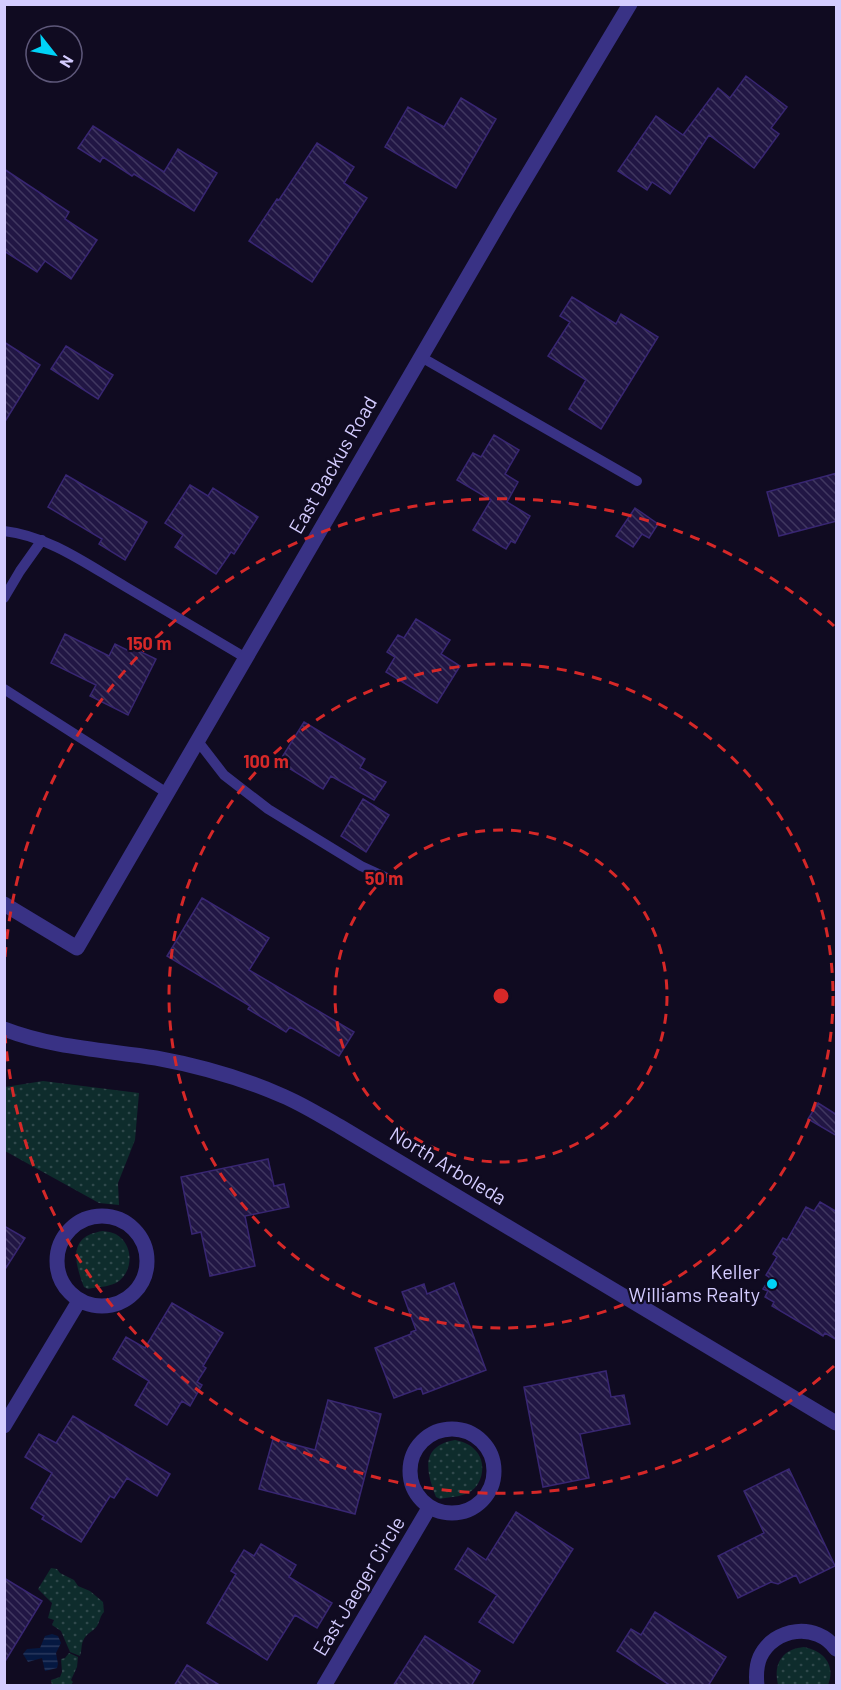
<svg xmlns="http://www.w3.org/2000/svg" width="841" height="1690" font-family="Barlow,sans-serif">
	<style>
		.grass { fill: url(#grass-dots) }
		.water { fill: url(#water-rules) }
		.building { fill: url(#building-back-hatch); stroke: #382672; stroke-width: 1.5 }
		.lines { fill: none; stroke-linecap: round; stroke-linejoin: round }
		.service { stroke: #393285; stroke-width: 10 }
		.minor { stroke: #393285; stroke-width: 15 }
		.tertiary { stroke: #393285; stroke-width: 15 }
		.ring { fill: none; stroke: #d62828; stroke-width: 3; stroke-dasharray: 10 8 }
		.poi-dot { fill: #00d3f7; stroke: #100b21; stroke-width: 2 }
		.labels { text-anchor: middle; stroke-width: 4.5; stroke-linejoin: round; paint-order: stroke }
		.street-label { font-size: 20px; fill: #d4ccff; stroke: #100b21 }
		.poi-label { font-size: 20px; fill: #d4ccff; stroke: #100b21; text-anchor: end }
		.centre { fill: #d62828; stroke: #100b21; stroke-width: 3 }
		.ring-label { font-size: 18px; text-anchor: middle; font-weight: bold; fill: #d62828; stroke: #100b21; stroke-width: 4.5; stroke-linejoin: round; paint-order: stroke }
	</style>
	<defs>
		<pattern id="grass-dots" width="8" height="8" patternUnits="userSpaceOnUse" patternTransform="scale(1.5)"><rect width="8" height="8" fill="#0e2c2c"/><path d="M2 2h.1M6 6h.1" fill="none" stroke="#30494c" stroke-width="1.8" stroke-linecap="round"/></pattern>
		<pattern id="water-rules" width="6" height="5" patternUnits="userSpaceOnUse" patternTransform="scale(1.5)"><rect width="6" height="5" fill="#051841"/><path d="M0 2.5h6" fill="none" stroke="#29385e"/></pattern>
		<pattern id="building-back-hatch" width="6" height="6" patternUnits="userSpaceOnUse" patternTransform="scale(1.5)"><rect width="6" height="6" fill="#211644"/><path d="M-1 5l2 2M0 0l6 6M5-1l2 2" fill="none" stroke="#403760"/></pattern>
	</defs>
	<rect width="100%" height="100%" fill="#100b21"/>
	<!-- grass -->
	<path class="grass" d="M 43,1081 L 139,1093 L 135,1140 L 118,1183 L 119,1205 L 99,1203 L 5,1151 L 5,1087 Z
		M 103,1231 C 110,1232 116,1233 121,1238 C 134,1250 132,1274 116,1283 C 108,1287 97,1287 88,1289 L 84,1287 C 74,1261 68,1236 103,1231 Z
		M 455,1440 C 464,1442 470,1444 476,1451 C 487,1463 483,1486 468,1493 C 460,1497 449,1497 440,1499 L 436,1497 C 426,1471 420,1446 455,1440 Z
		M 51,1568 L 57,1569 L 60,1573 L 74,1580 L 78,1586 L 90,1591 L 103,1602 L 104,1612 C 100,1616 100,1621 97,1626 C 93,1632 86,1633 83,1641 C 81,1646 82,1650 80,1656 L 70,1652 L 61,1631 L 52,1625 L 54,1620 L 48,1618 L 52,1603 L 38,1589 Z
		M 804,1647 C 824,1651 836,1665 828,1685 L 778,1685 C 773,1664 782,1649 804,1647 Z
		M 69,1653 L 78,1657 L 77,1667 L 71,1680 L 73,1682 L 71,1685 L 52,1685 L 51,1680 L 60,1677 L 62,1672 L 61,1659 L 65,1658 Z"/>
	<!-- water -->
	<path class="water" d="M 52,1634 L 58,1636 L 61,1643 L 56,1653 L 58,1664 L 57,1668 L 45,1671 L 42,1658 L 28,1662 L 23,1654 L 27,1649 L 40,1648 L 45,1636 Z"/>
	<!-- building -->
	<path class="building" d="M 746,76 L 787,107 L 771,128 L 779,134 L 754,168 L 709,135 L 670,194 L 652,182 L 647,190 L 618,171 L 656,116 L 683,135 L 718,88 L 730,98 Z
		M 461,98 L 496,119 L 456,188 L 385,147 L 408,107 L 444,127 Z
		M 93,126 L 164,172 L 178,149 L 217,173 L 194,211 L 134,174 L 132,176 L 103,157 L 100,162 L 78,148 Z
		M 317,143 L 354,167 L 344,183 L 367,198 L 312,282 L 249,241 L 277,199 L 279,200 Z
		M 4,169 L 69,212 L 65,219 L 97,240 L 71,279 L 45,261 L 37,272 L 4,251 Z
		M 572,297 L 616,324 L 621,314 L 658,337 L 601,429 L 569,409 L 586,380 L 548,356 L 570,322 L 560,316 Z
		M 4,342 L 40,365 L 4,423 Z
		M 66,346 L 113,375 L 98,399 L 51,369 Z
		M 494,435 L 519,450 L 505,474 L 518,482 L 507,502 L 530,516 L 515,543 L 511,541 L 506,549 L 473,530 L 491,500 L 457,480 L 473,453 L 481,457 Z
		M 837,473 L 837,521 L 779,536 L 767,492 Z
		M 66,475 L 147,522 L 125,560 L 99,544 L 102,539 L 48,507 Z
		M 190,485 L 208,496 L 213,488 L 258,517 L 234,554 L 231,552 L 216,574 L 175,547 L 183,535 L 165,523 Z
		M 635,508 L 658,524 L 649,538 L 642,534 L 633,547 L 616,536 Z
		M 416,619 L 450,640 L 441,654 L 460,666 L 437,703 L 386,672 L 395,657 L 387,652 L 398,635 L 404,638 Z
		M 65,634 L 109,656 L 115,644 L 131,652 L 133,648 L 156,659 L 128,715 L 90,696 L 96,685 L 51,663 Z
		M 304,722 L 365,759 L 360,768 L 386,782 L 374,800 L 331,776 L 323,789 L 279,762 Z
		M 363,799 L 389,815 L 366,852 L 341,836 Z
		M 202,898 L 269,938 L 249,970 L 354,1032 L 339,1056 L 290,1027 L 286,1032 L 248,1009 L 250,1006 L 167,956 Z
		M 818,1103 L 837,1115 L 837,1136 L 808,1119 Z
		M 268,1159 L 274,1186 L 284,1184 L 289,1207 L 245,1216 L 255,1266 L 210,1276 L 201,1232 L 192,1234 L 181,1177 Z
		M 820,1202 L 837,1212 L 837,1340 L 825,1333 L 823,1336 L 772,1306 L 774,1302 L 765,1297 L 768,1291 L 763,1289 L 770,1278 L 766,1275 L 777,1257 L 773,1254 L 783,1238 L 787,1240 L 806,1207 L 814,1211 Z
		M 4,1226 L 25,1238 L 4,1271 Z
		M 454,1283 L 486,1370 L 423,1394 L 421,1388 L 394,1398 L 375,1348 L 411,1334 L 411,1332 L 416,1330 L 402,1292 L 424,1284 L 427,1294 Z
		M 172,1303 L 223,1333 L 203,1366 L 206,1368 L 197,1382 L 202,1385 L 190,1406 L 182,1401 L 167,1425 L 135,1405 L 149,1381 L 113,1359 L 126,1337 L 145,1348 Z
		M 606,1371 L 611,1397 L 624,1395 L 630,1424 L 580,1434 L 589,1478 L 543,1487 L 524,1387 Z
		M 328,1400 L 381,1414 L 355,1514 L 259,1489 L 273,1439 L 315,1450 Z
		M 73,1416 L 170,1474 L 157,1496 L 127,1478 L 114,1498 L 110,1496 L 81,1542 L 42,1519 L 44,1516 L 31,1508 L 52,1473 L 25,1457 L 39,1434 L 56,1443 Z
		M 789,1469 L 835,1566 L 800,1583 L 796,1575 L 778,1584 L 771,1582 L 738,1598 L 718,1556 L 764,1533 L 744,1491 Z
		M 516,1512 L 573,1549 L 513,1643 L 479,1622 L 497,1595 L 455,1569 L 468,1548 L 486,1560 Z
		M 261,1544 L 296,1565 L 289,1577 L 332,1603 L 317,1628 L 295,1615 L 267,1660 L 207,1623 L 236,1574 L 231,1571 L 244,1550 L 254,1556 Z
		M 4,1578 L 42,1601 L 4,1663 Z
		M 655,1612 L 726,1657 L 708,1686 L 671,1686 L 617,1651 L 631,1629 L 641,1635 Z
		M 425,1636 L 480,1671 L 471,1686 L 393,1686 Z
		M 187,1665 L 221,1686 L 174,1686 Z"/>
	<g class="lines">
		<!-- service -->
		<path class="service" d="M 421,357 L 637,481
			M 4,531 C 49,536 88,565 126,587 C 166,611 206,634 246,658
			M 4,598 L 20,571 L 42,540
			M 4,689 L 167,793
			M 197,740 L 224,775 L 268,809 L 361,866 L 385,877"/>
		<!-- minor -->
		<path class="minor" d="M 4,904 L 77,948 L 506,211 L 630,4
			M57 1261a45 45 0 1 1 90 0a45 45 0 1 1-90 0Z
			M 4,1426 L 79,1301
			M410 1471a42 42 0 1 1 84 0a42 42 0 1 1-84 0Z
			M 324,1686 L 429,1508
			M 757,1686 C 756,1676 756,1666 760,1657 C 774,1627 817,1622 836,1649"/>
		<!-- tertiary -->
		<path class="tertiary" d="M 4,1029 C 53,1048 106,1050 156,1058 C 200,1066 242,1078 283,1096 C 302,1104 321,1116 339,1126 L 836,1423"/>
	</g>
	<!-- distance rings -->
	<g class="ring">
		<circle cx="501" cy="996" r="166"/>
		<circle cx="501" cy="996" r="332"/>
		<path d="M834 1366A498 498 0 0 1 5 1035M5 957A498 498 0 0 1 834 626"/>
	</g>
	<!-- markers -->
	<circle class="poi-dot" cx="772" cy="1284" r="6"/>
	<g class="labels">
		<!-- street labels -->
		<g class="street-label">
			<text transform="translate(333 465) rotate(-60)" y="7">East Backus Road</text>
			<text transform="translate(448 1166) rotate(31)" y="7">North Arboleda</text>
			<text transform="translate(359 1586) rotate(-59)" y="7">East Jaeger Circle</text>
		</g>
		<!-- poi labels -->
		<g class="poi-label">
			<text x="760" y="1279">Keller<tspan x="760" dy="23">Williams Realty</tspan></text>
		</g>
	</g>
	<circle cx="501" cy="996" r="9" class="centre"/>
	<g class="ring-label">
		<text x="149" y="650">150 m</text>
		<text x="266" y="768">100 m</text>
		<text x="384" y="885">50 m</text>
	</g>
	<!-- border -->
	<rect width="841" height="1690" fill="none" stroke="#d4ccff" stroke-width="12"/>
	<!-- north arrow -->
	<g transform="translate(54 54) rotate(121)"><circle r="28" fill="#100b21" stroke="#5e587a" stroke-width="1.5"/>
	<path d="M0-4.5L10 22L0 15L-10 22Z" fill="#00d3f7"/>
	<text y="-9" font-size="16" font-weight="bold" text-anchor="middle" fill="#d4ccff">N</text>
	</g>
</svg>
